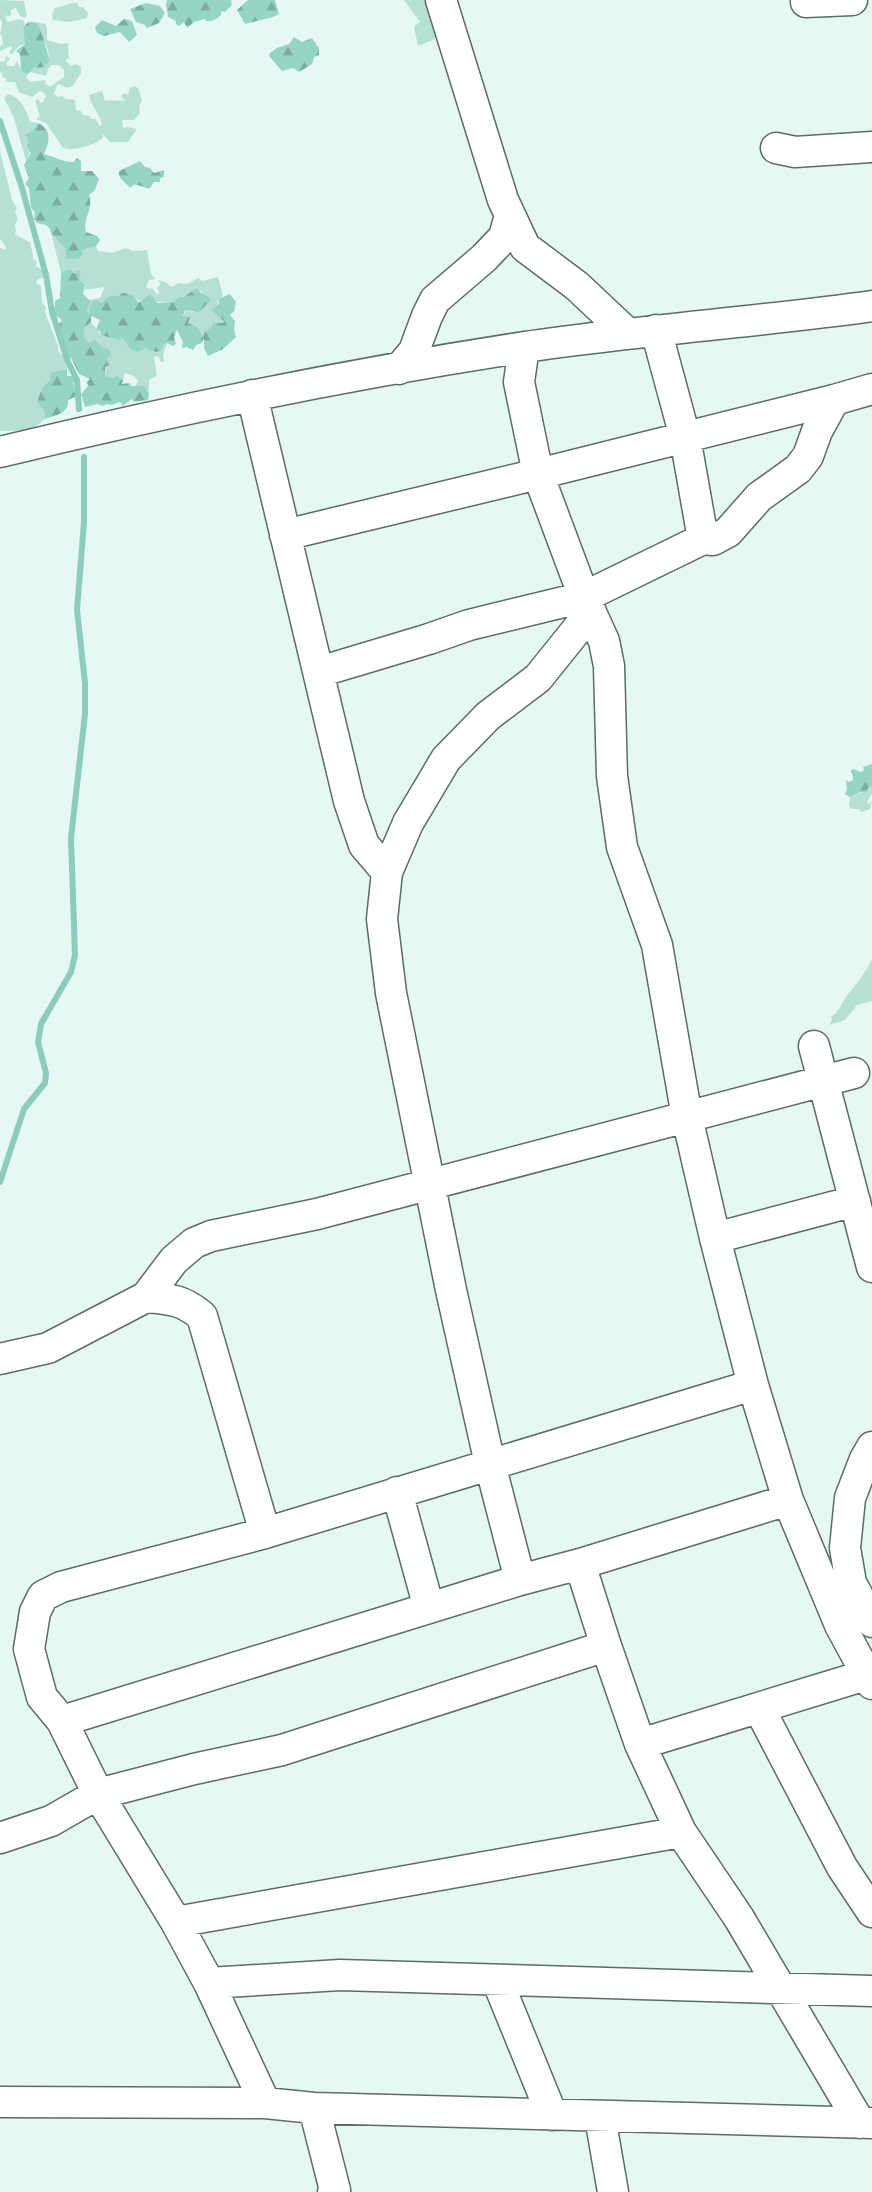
<svg xmlns="http://www.w3.org/2000/svg" width="872" height="2192" font-family="'Fira Sans Condensed',sans-serif">
	<style>
		.grass { fill: #b7e0d5; fill-rule: evenodd }
		.forest { fill: url(#forest-firs) }
		.lines { fill: none; stroke-linecap: round; stroke-linejoin: round }
		.stream { stroke: #8dcbbc; stroke-width: 6 }
		.minor-casing { stroke: #5c6c68; stroke-width: 33 }
		.minor { stroke: #fff; stroke-width: 30 }
	</style>
	<defs>
		<pattern id="forest-firs" width="22" height="20" patternUnits="userSpaceOnUse" patternTransform="scale(1.5)"><rect width="22" height="20" fill="#96d4c4"/><path d="M5 1l3.5 6h-7zM16 11l3.5 6h-7z" fill="#7bada0"/></pattern>
	</defs>
	<rect width="100%" height="100%" fill="#e5f8f3"/>
	<!-- grass -->
	<path class="grass" d="M 0,0 L 24,1 L 27,16 L 24,18 L 20,16 L 16,8 L 11,10 L 11,15 L 8,17 L 5,14 L 7,22 L 20,19 L 24,21 L 25,25 L 23,28 L 25,44 L 19,46 L 12,54 L 9,53 L 12,48 L 11,46 L 0,51 L 0,46 L 3,44 L 2,35 L 0,35 L 2,22 L 0,19 Z
		M 404,0 L 436,0 L 439,4 L 435,39 L 418,46 L 414,27 L 420,22 Z
		M 73,3 L 77,3 L 79,7 L 83,7 L 88,13 L 87,18 L 70,22 L 53,20 L 52,15 L 55,8 Z
		M 35,22 L 45,24 L 47,28 L 47,40 L 61,44 L 68,43 L 69,58 L 65,60 L 71,66 L 76,64 L 81,67 L 81,73 L 73,86 L 67,88 L 58,84 L 53,95 L 56,94 L 57,97 L 62,96 L 66,99 L 73,99 L 75,101 L 76,110 L 81,111 L 83,115 L 90,116 L 91,119 L 95,119 L 100,126 L 102,124 C 99,113 91,106 89,95 L 102,91 L 105,101 C 111,99 118,102 126,100 L 122,98 L 121,96 L 125,93 L 128,95 L 130,88 L 134,86 L 138,88 L 142,100 L 139,106 L 140,113 L 134,120 L 122,120 L 123,128 L 128,127 L 137,129 L 128,142 L 110,142 L 102,133 L 103,138 C 92,146 76,151 63,148 L 46,123 L 36,119 L 40,116 L 35,100 L 38,99 L 41,103 L 43,102 L 46,96 L 44,93 L 40,91 L 32,97 L 19,92 L 15,82 L 6,82 L 6,78 L 3,78 L 2,73 L 0,72 L 0,62 L 5,61 L 6,56 L 10,59 L 6,63 L 7,66 L 14,66 L 17,61 L 21,70 L 50,60 L 47,47 ZM 52,65 L 59,65 L 64,70 L 64,77 L 50,87 L 46,84 L 45,80 L 30,82 L 26,77 L 30,72 L 46,76 L 48,69 Z
		M 8,94 C 21,98 26,109 30,122 L 38,123 C 25,135 35,150 26,161 L 14,118 L 4,98 Z
		M 0,151 L 12,200 L 17,208 L 15,212 L 18,219 L 15,224 L 16,232 L 14,234 L 30,242 L 34,260 L 37,261 L 36,266 L 49,274 L 37,280 L 36,283 L 41,286 L 42,303 L 46,307 L 45,312 L 58,346 L 58,351 L 63,355 L 67,369 L 52,372 L 49,376 L 50,380 L 40,392 L 37,402 L 44,410 L 45,419 L 31,430 L 0,431 L 0,248 L 5,250 L 6,247 L 0,239 Z
		M 51,233 L 66,249 L 66,258 L 82,250 L 96,246 L 98,251 L 112,253 L 126,248 L 133,251 L 147,250 L 151,274 L 156,279 L 149,280 L 146,287 L 149,289 L 152,288 L 158,295 L 159,292 L 157,288 L 160,285 L 159,280 L 166,282 L 171,287 L 179,283 L 187,284 L 198,278 L 202,281 L 218,277 L 223,296 L 219,299 L 216,313 L 225,321 C 219,328 208,327 204,337 L 188,323 L 188,316 L 183,318 L 186,310 L 193,312 L 207,305 L 204,295 L 199,289 L 183,297 L 179,297 L 174,302 L 141,302 L 136,299 L 110,296 L 91,316 L 85,310 L 88,300 L 100,298 L 104,288 L 103,287 L 85,290 L 85,284 L 79,280 L 81,272 L 63,272 L 61,273 Z
		M 91,322 L 101,335 L 123,337 C 134,352 153,351 167,343 L 163,355 L 164,362 L 161,362 L 158,356 L 154,357 L 157,376 L 149,380 L 149,394 L 148,390 L 135,387 L 138,381 L 134,376 L 125,373 L 123,380 L 105,376 C 106,362 107,354 98,342 L 90,343 L 84,339 L 84,328 Z
		M 870,785 L 872,787 L 872,793 L 867,802 L 869,804 L 872,801 L 870,809 L 861,812 L 859,809 L 852,809 L 849,806 L 850,797 L 868,790 Z
		M 872,959 L 872,1001 L 857,1005 L 845,1020 L 829,1025 L 832,1020 L 831,1017 C 840,1012 840,1005 846,997 C 856,984 865,974 872,959 Z"/>
	<!-- forest -->
	<path class="forest" d="M 167,0 L 231,0 L 232,5 L 225,12 L 221,11 L 221,15 C 217,19 211,22 206,21 L 205,19 L 194,22 L 187,28 L 184,22 L 179,26 L 176,24 L 176,21 L 168,17 L 166,5 Z
		M 248,0 L 275,0 L 279,14 L 273,17 L 245,24 L 237,10 Z
		M 146,3 L 160,6 L 165,13 L 159,23 L 147,28 L 145,25 L 136,22 L 130,9 Z
		M 124,19 L 132,21 L 137,35 L 129,42 L 120,32 L 104,36 L 97,33 L 95,27 L 102,20 L 116,26 Z
		M 28,22 L 35,22 C 44,33 45,48 50,60 C 45,67 42,69 34,67 L 30,72 L 26,74 L 21,70 L 20,54 L 16,51 L 25,44 L 23,28 Z
		M 294,37 L 302,42 L 312,38 L 319,48 L 319,55 L 314,57 L 312,64 L 299,72 L 293,68 L 282,71 L 269,56 L 270,53 L 277,48 L 289,44 Z
		M 38,123 C 53,130 49,142 44,154 C 55,157 62,162 74,162 L 77,158 L 81,161 L 81,171 L 92,171 L 99,179 L 95,190 L 89,195 C 94,208 82,220 86,232 L 97,236 L 100,240 L 96,246 L 82,250 L 82,255 L 78,259 L 66,259 L 66,249 L 51,233 L 50,229 L 46,225 L 37,223 L 34,219 L 35,212 L 31,208 L 29,188 L 25,184 L 29,178 L 24,165 L 31,153 L 27,146 L 29,142 L 25,135 L 32,131 Z
		M 140,161 L 145,167 L 150,168 L 154,173 L 164,170 L 164,177 L 160,178 L 160,182 L 154,182 L 150,188 C 144,189 140,184 133,185 L 130,188 C 126,182 118,180 119,171 Z
		M 68,270 L 71,270 L 74,273 L 79,270 L 81,272 L 79,280 L 85,284 L 83,294 L 91,302 L 86,310 L 90,314 L 89,308 L 93,301 L 97,300 L 102,303 L 110,296 L 119,296 L 122,293 L 131,294 L 138,302 L 141,302 L 150,294 L 157,303 L 174,302 L 179,297 L 184,297 L 195,289 L 199,289 L 200,292 L 210,298 L 210,301 L 199,312 L 185,310 L 183,316 L 190,317 L 188,323 L 197,327 L 203,337 L 205,331 L 211,328 L 213,323 L 223,323 L 224,321 L 211,310 L 219,304 L 219,299 L 230,294 L 236,302 L 234,311 L 230,315 L 235,321 L 234,330 L 236,337 L 223,349 L 208,356 L 204,348 L 204,338 L 202,343 L 196,345 L 193,350 L 187,347 L 183,348 L 182,347 L 183,342 L 177,330 L 174,337 L 176,344 L 173,346 L 167,343 L 163,345 L 161,351 L 156,352 L 145,348 L 138,352 L 130,349 L 123,338 L 120,340 L 101,335 L 100,331 L 96,330 L 100,320 L 91,316 L 91,322 L 84,328 L 84,338 L 90,343 L 95,339 L 104,349 L 106,348 L 111,352 L 111,356 L 107,358 L 110,365 L 105,367 L 105,376 L 113,378 L 117,376 L 123,380 L 122,384 L 130,383 L 131,386 C 140,387 145,383 149,394 L 148,400 L 134,402 L 132,399 L 123,406 L 120,402 L 111,405 L 107,404 L 103,406 L 97,404 L 85,407 L 81,394 L 88,386 L 87,382 L 90,379 L 79,374 L 71,358 L 66,356 L 57,327 L 62,320 L 55,315 L 53,310 L 55,307 L 55,301 L 60,298 L 61,273 Z
		M 67,369 L 67,376 L 76,376 L 78,378 L 73,383 L 76,392 L 75,397 L 68,400 C 69,414 55,415 45,419 L 44,410 L 37,402 L 42,388 L 50,380 L 49,376 L 52,372 Z
		M 872,764 L 872,787 L 870,786 L 866,792 L 861,792 L 850,797 L 845,794 L 847,789 L 846,780 L 849,782 L 853,780 L 853,775 L 851,771 L 853,769 L 861,772 L 864,770 L 863,767 Z"/>
	<g class="lines">
		<!-- stream -->
		<path class="stream" d="M 0,121 L 22,188 L 46,275 L 52,312 L 68,362 L 77,380 L 79,409
			M 0,1182 L 24,1109 L 45,1083 L 46,1073 L 38,1042 L 41,1024 L 71,972 L 75,955 L 71,838 L 85,714 L 85,683 L 77,610 L 84,522 L 84,457"/>
		<defs>
			<path id="minor" d="M 441,0 L 503,200 L 525,247 L 577,286 L 628,334
				M 806,2 L 852,0
				M 776,148 L 795,152 L 872,147
				M 656,330 L 685,437 L 703,539
				M 524,347 L 519,382 L 538,474 L 584,597 L 604,641 L 609,666 L 612,776 L 622,847 L 657,945 L 687,1117 L 715,1238 L 753,1385 L 788,1500 L 840,1625 L 872,1684
				M 399,369 L 414,351 L 427,316 L 435,300 L 484,258 L 504,237 L 510,215
				M 252,395 L 349,801 L 364,845 L 387,872
				M 0,452 C 173,410 349,374 525,347 C 640,330 757,322 872,306
				M 285,535 L 538,474 L 834,400 L 872,389
				M 319,672 L 429,639 L 469,625 L 584,597 L 703,539 L 713,540 L 728,532 L 759,497 L 798,469 L 808,456 L 817,431 L 834,400
				M 814,1046 L 872,1267
				M 715,1238 L 855,1201
				M 146,1297 C 171,1299 183,1300 202,1316 L 265,1533
				M 0,1359 L 48,1348 L 146,1297 L 174,1260 L 194,1243 L 211,1236 L 317,1214 L 854,1073
				M 872,1447 L 865,1459 L 850,1498 L 845,1548 L 851,1583 L 872,1622
				M 397,1492 L 429,1608
				M 580,1564 L 606,1646 L 640,1744 L 681,1832 L 739,1918 L 860,2123
				M 520,1580 L 490,1464 L 451,1290 L 391,993 L 382,919 L 387,872 L 408,823 L 446,759 L 488,716 L 538,678 L 591,612
				M 759,1708 L 842,1867 L 872,1912
				M 62,1721 L 520,1580 L 580,1564 L 788,1500
				M 640,1744 L 866,1675
				M 0,1838 L 51,1821 L 98,1794 L 194,1769 L 282,1750 L 606,1646
				M 176,1922 L 681,1832
				M 497,1980 L 552,2115
				M 209,1983 L 340,1975 L 872,1991
				M 0,2102 L 265,2103 L 314,2108 L 872,2123
				M 265,2103 L 209,1983 L 176,1922 L 98,1794 L 62,1721 L 42,1697 L 29,1649 L 35,1612 L 43,1596 L 61,1587 L 265,1533 L 753,1385
				M 314,2108 L 335,2190 L 333,2192
				M 600,2117 L 613,2192"/>
		</defs>
		<!-- minor casing -->
		<use href="#minor" class="minor-casing"/>
		<!-- minor -->
		<use href="#minor" class="minor"/>
	</g>
</svg>
